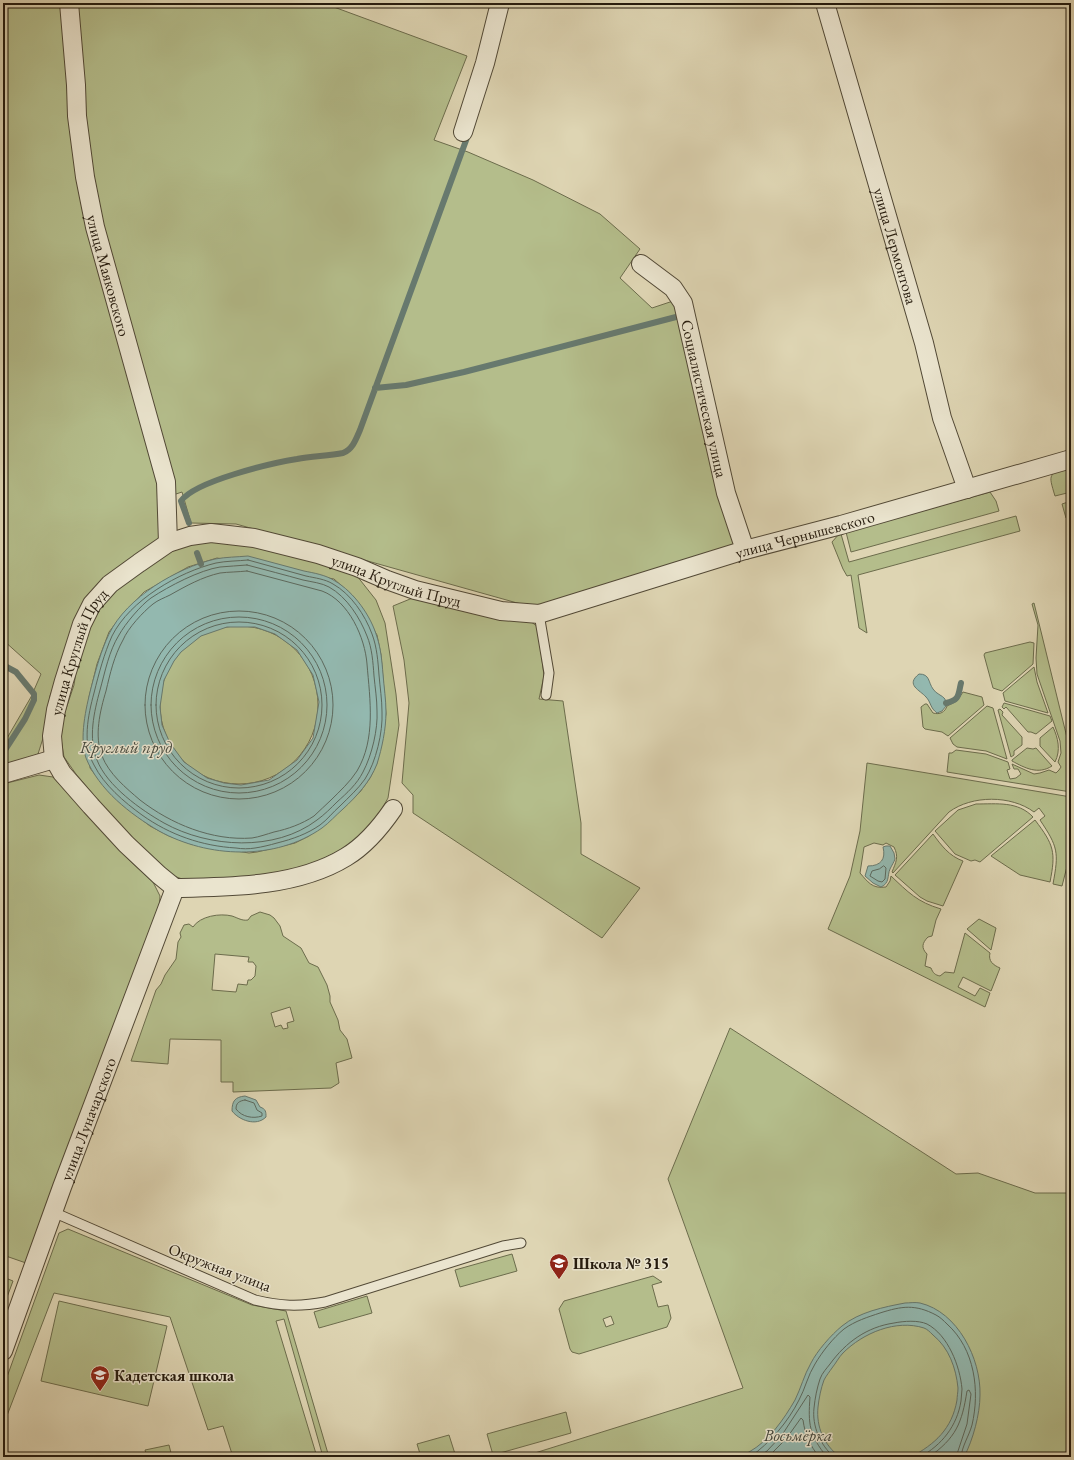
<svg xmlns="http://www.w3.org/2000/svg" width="1074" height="1460" font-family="'EB Garamond',serif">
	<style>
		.green { fill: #b4bd8b; stroke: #6c6c4c; fill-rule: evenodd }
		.water { fill: #93b8af; stroke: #67796e; fill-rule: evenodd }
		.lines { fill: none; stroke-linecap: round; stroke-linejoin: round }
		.shore { stroke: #5c695e; stroke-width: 1 }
		.stream { stroke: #67796e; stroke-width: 6 }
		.service-casing { stroke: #524936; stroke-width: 11 }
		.minor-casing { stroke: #524936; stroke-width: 20 }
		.service { stroke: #eae4ce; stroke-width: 9 }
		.minor { stroke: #eae4ce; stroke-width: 18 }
		.labels { text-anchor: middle; stroke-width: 3; stroke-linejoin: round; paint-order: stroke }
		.street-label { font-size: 16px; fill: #241a0d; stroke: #eae4ce }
		.poi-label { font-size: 16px; font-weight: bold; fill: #241a0d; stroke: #eae4ce; text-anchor: start }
		.water-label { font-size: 17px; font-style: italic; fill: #45493e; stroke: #eae4ce }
	</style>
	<rect width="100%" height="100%" fill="#ded5b3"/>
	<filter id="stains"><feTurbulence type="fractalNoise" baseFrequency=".005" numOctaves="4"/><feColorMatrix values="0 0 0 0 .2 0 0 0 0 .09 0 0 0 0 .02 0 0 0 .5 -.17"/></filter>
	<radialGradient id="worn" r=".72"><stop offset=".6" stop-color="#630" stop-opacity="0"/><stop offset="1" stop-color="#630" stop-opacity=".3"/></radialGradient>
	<!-- green -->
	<path class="green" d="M 3,3 L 323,3 L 467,56 L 434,140 L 468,152 L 533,180 L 600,214 L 640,249 L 620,278 L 652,308 L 676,300 L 735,547 L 535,608 L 236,524 L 191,523 L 182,492 L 164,498 L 160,537 L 154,543 L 70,645 L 50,696 L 44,735 L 38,754 L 3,769 L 3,745 L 31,697 L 41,674 L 3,640 Z
		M 1071,467 L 1071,492 L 1055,496 C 1048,473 1048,474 1071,467 Z
		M 990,492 L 996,501 L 999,511 L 851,552 L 846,532 Z
		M 1071,501 L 1071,517 L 1066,518 L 1062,504 Z
		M 1016,516 L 1020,531 L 858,575 L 867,633 L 859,628 L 851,575 L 847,576 L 843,569 L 832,542 L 839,534 L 841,534 L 849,562 Z
		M 208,540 L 250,544 L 346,569 L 357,576 L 376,600 L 385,623 L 396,694 L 399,725 L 388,798 L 378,816 L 358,841 L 305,868 L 276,875 L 185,880 L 171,875 L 144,854 L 76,774 L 64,757 L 61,739 L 63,718 L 74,685 L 77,665 L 89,623 L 99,604 L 126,580 L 175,549 ZM 217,558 L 334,579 L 354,597 L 377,635 L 381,655 L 386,714 L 377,763 L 370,778 L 360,792 L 309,836 L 295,843 L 257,852 L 249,853 L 191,844 L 169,836 L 150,826 L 119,802 L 103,785 L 90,768 L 89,697 L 97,664 L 109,632 L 119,619 L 144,592 L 188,567 Z
		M 415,597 L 530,621 L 538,627 L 544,676 L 539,699 L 563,701 L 581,823 L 581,854 L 640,888 L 602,938 L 413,813 L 413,795 L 402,783 L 409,703 L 404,660 L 393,606 Z
		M 1034,603 L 1071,754 L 1071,792 L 947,772 L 949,753 L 952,753 L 956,750 L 986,754 L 1008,762 L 1010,769 L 1007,770 L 1010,779 L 1016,778 L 1021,774 L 1018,769 L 1014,769 L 1012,764 L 1034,774 L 1040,773 L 1049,770 L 1056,773 L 1059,770 L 1061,767 L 1058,762 L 1061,753 L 1060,741 L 1037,674 L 1036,658 L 1038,625 L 1032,604 Z
		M160 705a79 79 0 1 1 158 0a79 79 0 1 1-158 0Z
		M 1030,642 L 1034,643 L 1033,664 L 1002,691 L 993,688 L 984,655 L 985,653 Z
		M 1034,667 L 1037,682 L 1048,713 L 1005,701 L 1003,693 Z
		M 963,692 L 982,697 L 984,705 L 948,736 L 942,732 L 925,729 L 923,727 L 921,707 L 925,704 L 927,704 L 933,713 C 940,715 945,712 947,706 L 957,701 Z
		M 1004,703 L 1050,716 L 1052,721 L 1036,734 L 1031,732 L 1028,732 L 1006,707 L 1004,709 L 1002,707 Z
		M 987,706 L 993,708 L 1007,759 L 986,751 L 957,747 L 953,744 L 950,738 Z
		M 1000,709 L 1003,712 L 1002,715 L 1022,737 L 1022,745 L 1014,751 L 1014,755 L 1011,757 L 998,710 Z
		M 1053,727 C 1058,738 1061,750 1055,762 L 1040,746 L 1040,738 Z
		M 1027,748 L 1033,749 L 1036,748 L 1052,766 C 1038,775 1025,768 1012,761 L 1012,760 Z
		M 867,763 L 1071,797 L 1071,851 L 1062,886 L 1053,884 C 1059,852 1058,847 1040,820 L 1045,816 L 1039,808 L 1034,812 C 1011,795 972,795 949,812 L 893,873 L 892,872 C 896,862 899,857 894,847 L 886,843 L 883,845 L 874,843 L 864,847 L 860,873 C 868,882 872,889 886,887 L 890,881 L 891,876 C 908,892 917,902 941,909 L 936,920 L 932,936 L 928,937 C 922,943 921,948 927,954 L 925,966 L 931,968 C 933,973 935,975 940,976 L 945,972 L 954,973 L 965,933 L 990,953 C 988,961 993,965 1000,968 L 991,991 L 963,977 L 958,987 L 975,996 L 980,988 L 990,993 L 985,1007 L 828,929 L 850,876 L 860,831 Z
		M 39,775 L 53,777 L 129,860 L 153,882 L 160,896 L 159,910 L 26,1263 L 3,1255 L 3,784 Z
		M 976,804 C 997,804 1018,801 1033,817 L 980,862 L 975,860 L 971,861 L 955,854 L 935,831 L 958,810 Z
		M 1035,820 C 1054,845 1056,852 1050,882 L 1020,875 L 991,856 Z
		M 933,834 C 941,845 949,856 963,861 L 943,906 L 927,901 L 920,897 L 895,875 Z
		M 260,912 L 270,915 L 274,918 L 280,926 L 283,936 L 301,948 L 309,963 L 318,967 L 327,985 L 330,996 L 330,1002 L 338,1020 L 340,1030 L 347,1039 L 352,1058 L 336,1063 L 339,1083 L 331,1088 L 233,1092 L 233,1082 L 221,1082 L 221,1040 L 170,1039 L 168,1064 L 131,1061 L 156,990 L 161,984 L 165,975 L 176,959 L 178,942 L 181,937 L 180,933 L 184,925 L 189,924 L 193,927 C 200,916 220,913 232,916 C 238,918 242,921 248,920 L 251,916 ZM 215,954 L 249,957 L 248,962 L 253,962 L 256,966 L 255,976 L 251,980 L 248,980 L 247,985 L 238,984 L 236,992 L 212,990 ZM 290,1007 L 294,1021 L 287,1023 L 288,1028 L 283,1029 L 281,1025 L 275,1027 L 271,1013 Z
		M 979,919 L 996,928 L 991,950 L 967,929 Z
		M 730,1028 L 956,1174 L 978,1173 L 1035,1193 L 1071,1193 L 1071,1457 L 522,1457 L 743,1388 L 668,1179 Z
		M 68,1229 L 252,1305 L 286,1311 L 329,1457 L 323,1457 L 284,1319 L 276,1321 L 317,1457 L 233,1457 L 223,1426 L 208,1430 L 170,1317 L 54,1293 L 3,1426 L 3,1388 L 59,1233 Z
		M 512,1254 L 517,1271 L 460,1287 L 455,1270 Z
		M 653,1276 L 662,1282 L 652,1285 L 658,1307 L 668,1305 L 671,1318 L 667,1327 L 579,1354 L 572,1352 L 570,1349 L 559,1309 L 564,1301 ZM 611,1316 L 614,1324 L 606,1327 L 603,1319 Z
		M 3,1277 L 13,1281 L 3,1308 Z
		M 367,1296 L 372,1313 L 319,1328 L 314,1312 Z
		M 59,1301 L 167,1326 L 148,1406 L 41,1381 Z
		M 566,1412 L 571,1433 L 493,1455 L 487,1434 Z
		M 449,1435 L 456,1457 L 421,1457 L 417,1444 Z
		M 169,1445 L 172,1457 L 147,1457 L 145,1450 Z"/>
	<!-- water -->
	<path class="water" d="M 248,556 C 267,561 285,566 304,571 C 314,573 326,575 335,581 C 354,592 371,616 377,637 C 381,649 382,662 383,674 C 384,687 386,700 386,712 C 386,729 382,748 377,764 C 370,782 357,796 343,809 C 336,815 329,823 322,828 C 275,861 208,858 159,831 C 130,814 99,790 86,758 C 79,738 86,708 91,688 C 96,669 101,651 109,634 C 127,597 177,568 215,559 C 226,557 237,557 248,556 ZM 227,627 L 255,627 L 275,634 L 297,650 L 313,675 L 319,702 L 313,738 L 297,760 L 269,780 L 241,785 L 224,783 L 207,778 L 184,762 L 170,743 L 162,725 L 160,707 L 164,680 L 174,661 L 181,652 L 201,636 Z
		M 919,674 C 930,674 928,682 933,689 C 936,694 942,695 945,699 L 946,706 L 942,711 L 937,713 C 930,708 931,702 926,697 C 920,690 905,685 919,674 Z
		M 886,846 L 890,846 L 894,853 L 895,859 C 894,862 892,865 890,869 C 887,876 890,883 881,887 L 873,883 L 865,876 L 868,866 C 881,866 886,859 883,847 Z
		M 245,1096 L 256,1100 L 260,1107 C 266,1109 266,1112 266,1117 C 256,1127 239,1120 232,1111 C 232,1101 235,1097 245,1096 Z
		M 905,1303 C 909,1303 915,1302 920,1303 C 958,1312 981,1359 980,1395 C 980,1414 973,1440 964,1457 L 911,1457 C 935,1444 952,1429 957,1400 C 957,1397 958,1392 958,1388 C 956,1368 949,1348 933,1335 C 930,1332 927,1329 924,1328 C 896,1319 863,1333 843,1353 C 839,1357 836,1363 832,1368 C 830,1371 826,1376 824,1380 C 821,1388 819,1398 818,1407 C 816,1427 824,1445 840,1457 L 732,1457 C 737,1456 744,1455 749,1452 C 769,1441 784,1419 795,1400 C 801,1388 804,1375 811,1363 C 817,1351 831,1335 842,1326 C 859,1312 884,1307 905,1303 Z
		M 577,1453 L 585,1453 L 612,1457 L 563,1457 Z"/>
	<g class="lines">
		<!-- shore -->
		<path class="shore" d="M 248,560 C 267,565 287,571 306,576 C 315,578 325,579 333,584 C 351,594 365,615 372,634 C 377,647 378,662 379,675 C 380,687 382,700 382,712 C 383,732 376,762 365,779 C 358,789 349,797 340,806 C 333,812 327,820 320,825 C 307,834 293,839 277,843 C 270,845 262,847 255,848 C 249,849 242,849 236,848 C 202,846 170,835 142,815 C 124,802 104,785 94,765 C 82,744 88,715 94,693 C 99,673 104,654 112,636 C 130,600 179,572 216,563 C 226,561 238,561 248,560 Z
			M 247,565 C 266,570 285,575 303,580 C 312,582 322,583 329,587 C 347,597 360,618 367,636 C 372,648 373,662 374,676 C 375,687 377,699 377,711 C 378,729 372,755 363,772 C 357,784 347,793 337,802 C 331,808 324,815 317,820 C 275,852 209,848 164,823 C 141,810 107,786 97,760 C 88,738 94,712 100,690 C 105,672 109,651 119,635 C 125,624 141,605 151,598 C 169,586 200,570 220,567 C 229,566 238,566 247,565 Z
			M 247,571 L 322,591 C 349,601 365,638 367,664 C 370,700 376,739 357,771 C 350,782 340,791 331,800 C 325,805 320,811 314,816 C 302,824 288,829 274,832 C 267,834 259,837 252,838 C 212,841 171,824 140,800 C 126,788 109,774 102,756 C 94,736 100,711 106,691 C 110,674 114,656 123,640 C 128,628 143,612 153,604 C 158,600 164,598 170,595 C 186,586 202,577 220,573 C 228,572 238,572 247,571 Z
			M145 705a94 94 0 1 1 188 0a94 94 0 1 1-188 0Z
			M151 705a88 88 0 1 1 176 0a88 88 0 1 1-176 0Z
			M156 705a83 83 0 1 1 166 0a83 83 0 1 1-166 0Z
			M 884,866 L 886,868 L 885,879 L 882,882 L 878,881 L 870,876 L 872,871 L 879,869 Z
			M 245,1100 L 254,1103 L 257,1110 L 262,1113 L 262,1116 C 253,1119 242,1117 236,1109 C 236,1103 239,1101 245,1100 Z
			M 750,1457 C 770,1443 788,1422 799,1400 C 805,1389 808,1375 815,1364 C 822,1352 833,1338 844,1329 C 855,1321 868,1317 880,1313 C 902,1306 915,1304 936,1315 C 940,1317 944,1321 947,1324 C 975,1349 980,1391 972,1425 C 969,1436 962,1446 961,1457
			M 758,1457 L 767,1451 L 782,1435 L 808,1395 L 810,1397 C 808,1424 809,1435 827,1457
			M 768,1457 L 786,1439 L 801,1418 L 803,1420 C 805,1435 810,1445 819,1457
			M 834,1457 C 820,1445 812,1426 814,1408 C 815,1398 817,1388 820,1379 C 822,1373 827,1368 830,1364 C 846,1342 867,1327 894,1323 C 904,1321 918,1320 927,1324 C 948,1335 960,1366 962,1389 C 962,1393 961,1397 961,1401 C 957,1426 942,1445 920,1457
			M 929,1457 C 956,1438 962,1423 967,1391 L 969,1390 L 971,1394 L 967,1424 L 956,1457"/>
		<!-- stream -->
		<path class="stream" d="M 375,388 L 406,385 L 464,372 L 676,317
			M 189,523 L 181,501 C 195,481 272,463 297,459 C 312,456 328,456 343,453 C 353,449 356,439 360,430 L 468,135
			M 197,553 L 201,564
			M 3,665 L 16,672 L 34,694 L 34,700 L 25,719 L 3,753
			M 946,703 C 960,700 958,695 961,683"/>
		<defs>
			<path id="service" d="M 539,614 L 549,673 L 546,695
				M 53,1212 L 255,1300 C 280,1306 299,1307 325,1302 L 503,1246 L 521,1243"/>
			<g id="minor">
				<path id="s1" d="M 69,3 L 76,85 L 77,116 L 85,177 L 95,227 L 166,482 L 168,543"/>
				<path id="s2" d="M 825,3 L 924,343 L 942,418 L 967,489"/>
				<path d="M 463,132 L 485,63 L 500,3"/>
				<path id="s3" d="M 641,264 L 673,288 L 683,303 L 726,493 L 745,550"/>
				<path d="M 3,774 L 54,759"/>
				<path id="s4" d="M 393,809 C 380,828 366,845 346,857 C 297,887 231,887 175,888 L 159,875 L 126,844 L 91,806 L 62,773 L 54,759 L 52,736 L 56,710 L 64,681 L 82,624 L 92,604 L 110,584 L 139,563 L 168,543 L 190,536 L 211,533 L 254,538 L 318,554 L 357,567 L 387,580 L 415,590 L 501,611 L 539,614 L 745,550 L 841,525 L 1071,459"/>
				<path id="s5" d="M 3,1351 L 62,1187 L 175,888"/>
			</g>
		</defs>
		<!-- service casing -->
		<use href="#service" class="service-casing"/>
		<!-- minor casing -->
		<use href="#minor" class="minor-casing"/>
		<!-- service -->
		<use href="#service" class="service"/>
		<!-- minor -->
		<use href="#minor" class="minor"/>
	</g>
	<!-- icons -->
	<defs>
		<symbol id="school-pin" viewBox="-11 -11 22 30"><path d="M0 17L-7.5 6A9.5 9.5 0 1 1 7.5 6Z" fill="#8f2418" stroke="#eae4ce"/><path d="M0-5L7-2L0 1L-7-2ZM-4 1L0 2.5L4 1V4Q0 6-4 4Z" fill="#fff"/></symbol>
		<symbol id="university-pin" viewBox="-11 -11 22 30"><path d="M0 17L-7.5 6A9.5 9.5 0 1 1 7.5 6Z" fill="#8f2418" stroke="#eae4ce"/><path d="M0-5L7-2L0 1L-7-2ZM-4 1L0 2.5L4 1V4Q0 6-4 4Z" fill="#fff"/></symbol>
	</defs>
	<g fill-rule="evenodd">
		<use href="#school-pin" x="548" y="1252" width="22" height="30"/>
		<use href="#university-pin" x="89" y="1364" width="22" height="30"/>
	</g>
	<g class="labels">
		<!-- street labels -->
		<g class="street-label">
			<text dy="6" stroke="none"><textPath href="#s2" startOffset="253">улица Лермонтова</textPath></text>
			<text dy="6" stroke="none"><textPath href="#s1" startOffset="276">улица Маяковского</textPath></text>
			<text dy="6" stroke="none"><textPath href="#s3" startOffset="156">Социалистическая улица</textPath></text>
			<text dy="6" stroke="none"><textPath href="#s4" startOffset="1342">улица Чернышевского</textPath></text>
			<text dy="6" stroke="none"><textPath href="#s4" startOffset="917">улица Круглый Пруд</textPath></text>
			<text dy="6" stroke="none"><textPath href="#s4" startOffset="533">улица Круглый Пруд</textPath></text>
			<text dy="6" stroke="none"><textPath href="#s5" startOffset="247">улица Луначарского</textPath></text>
			<text transform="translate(220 1267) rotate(21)" y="6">Окружная улица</text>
		</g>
		<!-- poi labels -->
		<g class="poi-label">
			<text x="573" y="1269">Школа № 315</text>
			<text x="114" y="1381">Кадетская школа</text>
		</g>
		<!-- water labels -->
		<g class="water-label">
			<text x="126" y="753">Круглый пруд</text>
			<text x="798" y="1441">Восьмёрка</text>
		</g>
	</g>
	<!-- margin -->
	<rect width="1074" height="1460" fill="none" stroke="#ded5b3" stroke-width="16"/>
	<rect x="4" y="4" width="1066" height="1452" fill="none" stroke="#241a0d" stroke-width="2"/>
	<rect x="8" y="8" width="1058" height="1444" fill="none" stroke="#241a0d"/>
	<rect width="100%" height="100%" filter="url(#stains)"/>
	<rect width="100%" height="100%" fill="url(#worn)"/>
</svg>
